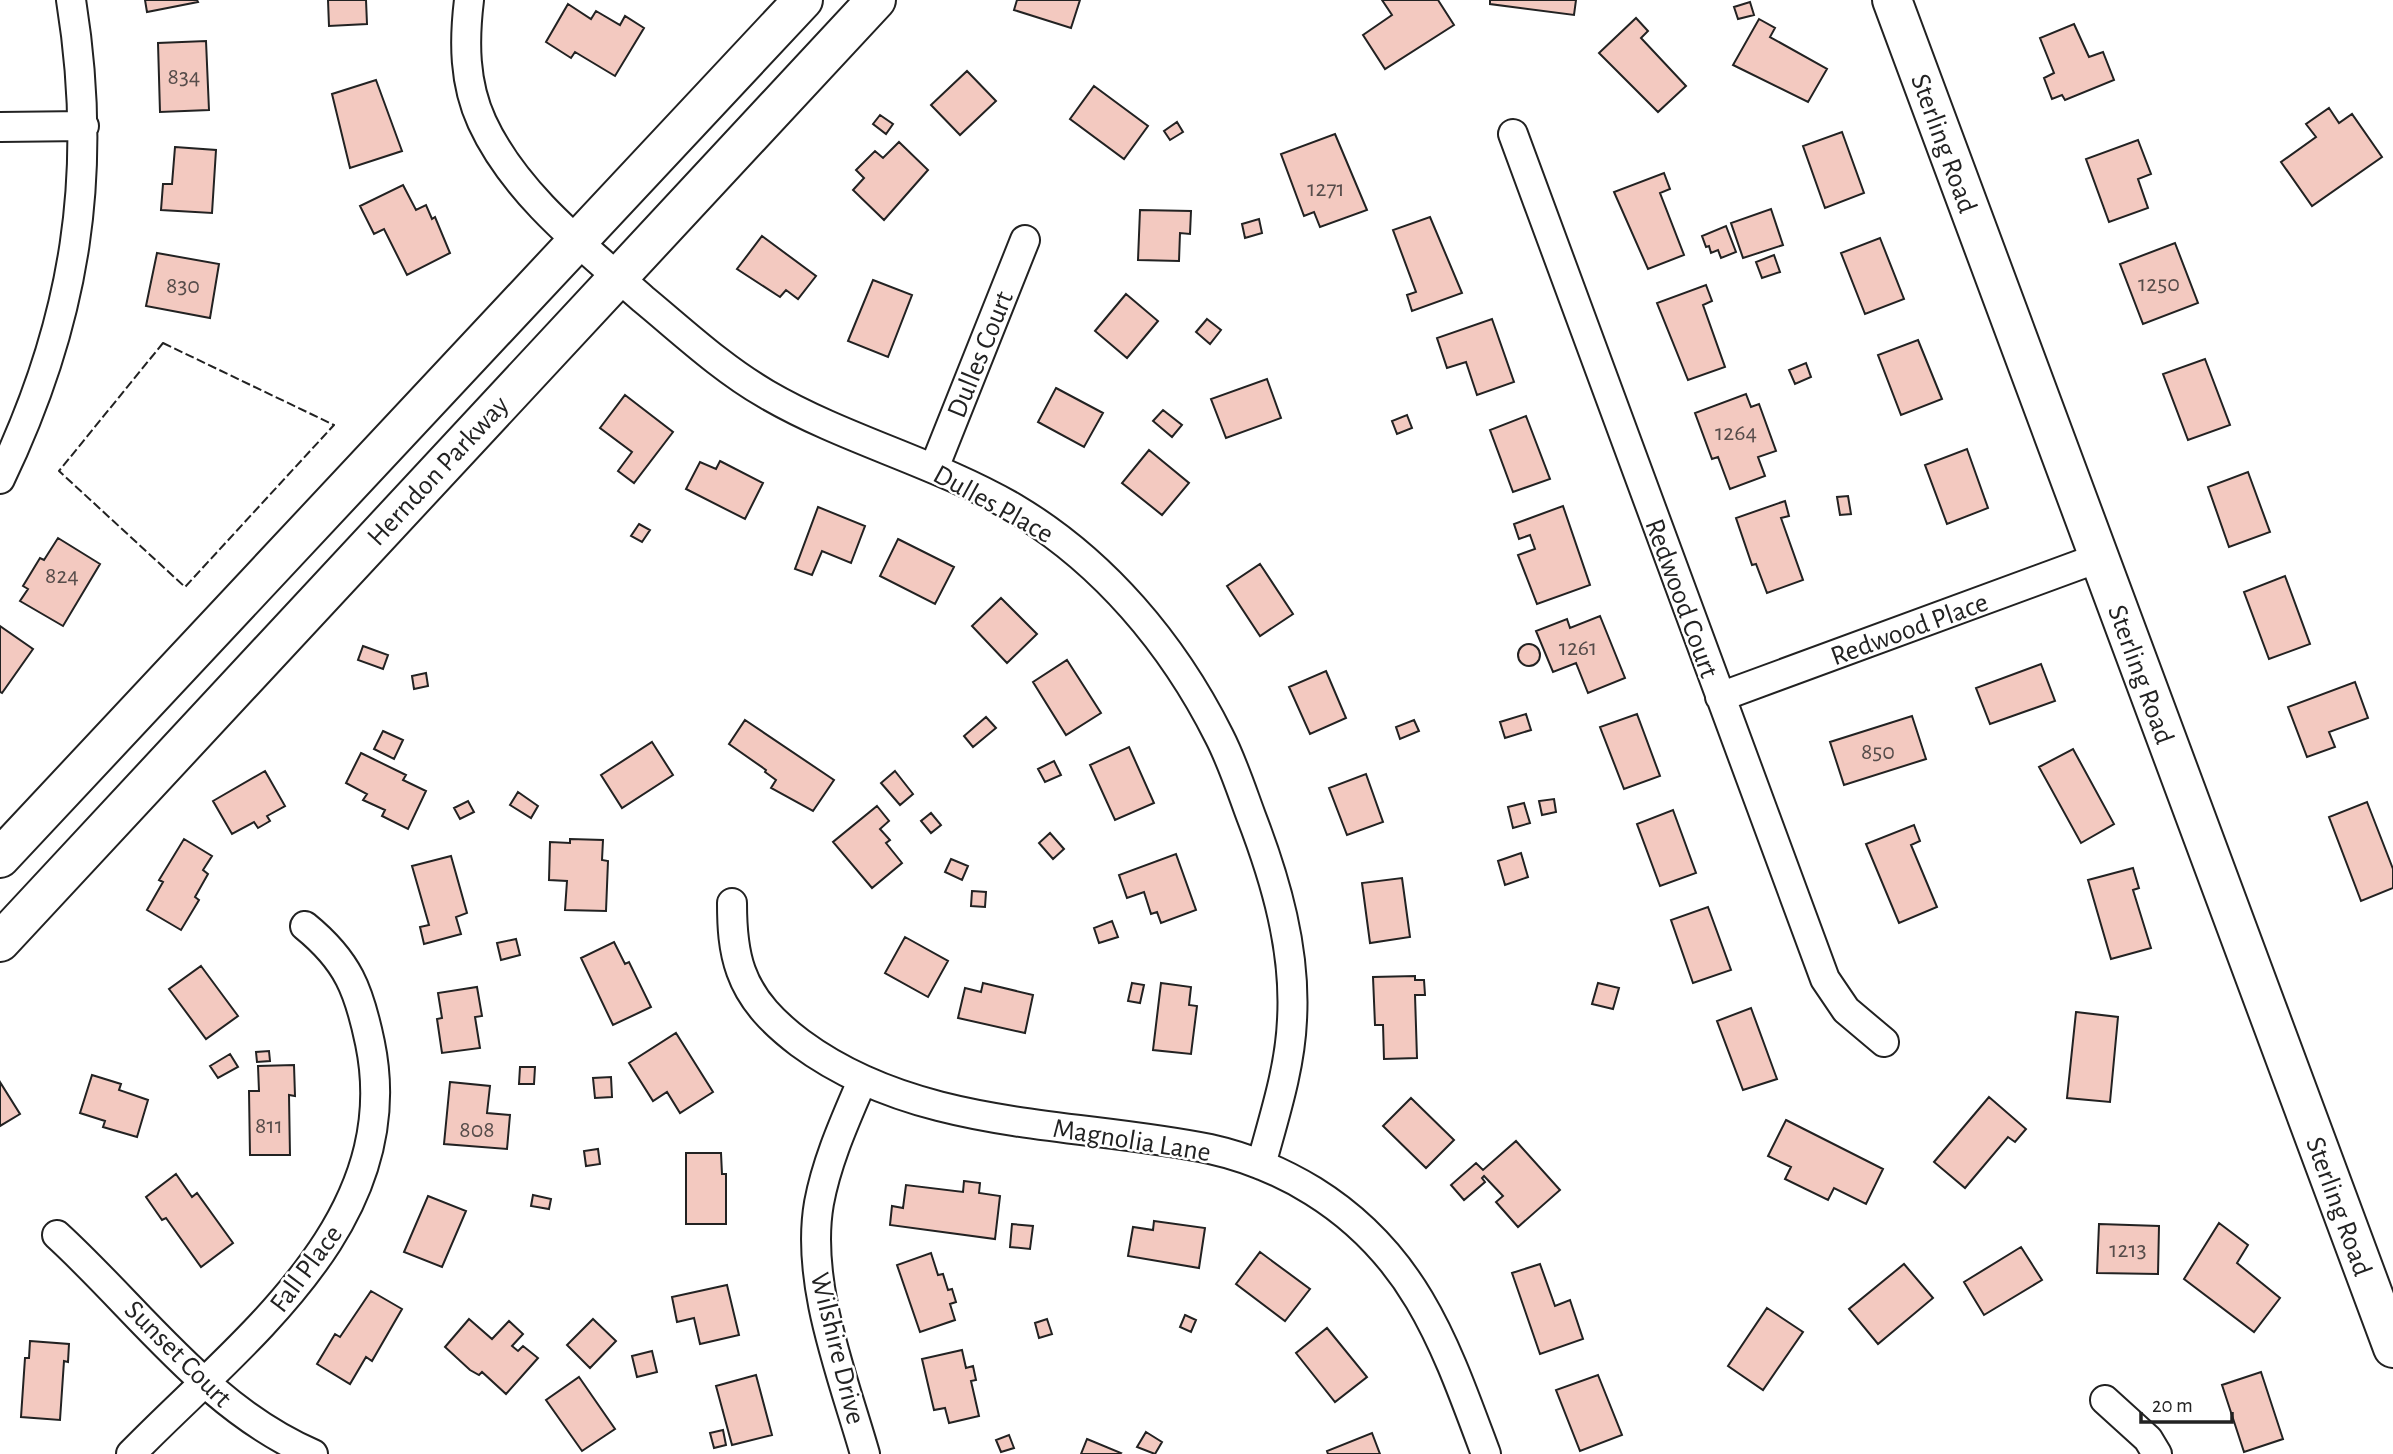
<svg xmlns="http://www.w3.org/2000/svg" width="2393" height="1454" font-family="'Alegreya Sans',sans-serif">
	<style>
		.building { fill: #f3c9c0; stroke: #222; stroke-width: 2 }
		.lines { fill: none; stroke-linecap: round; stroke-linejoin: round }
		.minor-casing { stroke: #222; stroke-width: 32 }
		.secondary-casing { stroke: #222; stroke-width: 42 }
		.primary-casing { stroke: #222; stroke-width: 42 }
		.minor { stroke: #fff; stroke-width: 28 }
		.secondary { stroke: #fff; stroke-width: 38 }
		.primary { stroke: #fff; stroke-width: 38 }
		.fence { stroke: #222; stroke-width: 2; stroke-dasharray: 9 3.5; stroke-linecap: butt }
		.labels { text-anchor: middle; stroke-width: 5; stroke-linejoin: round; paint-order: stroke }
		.number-label { font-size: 24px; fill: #564c4a }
		.street-label { font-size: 28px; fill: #222; stroke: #fff }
	</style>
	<rect width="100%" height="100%" fill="#fff"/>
	<!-- building -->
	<path class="building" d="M 145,0 L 197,0 L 198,2 L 147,12 Z
		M 328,0 L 366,0 L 367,24 L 329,26 Z
		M 1017,0 L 1080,0 L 1071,28 L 1014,10 Z
		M 1382,0 L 1438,0 L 1454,25 L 1385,69 L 1363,35 L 1392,15 Z
		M 1490,0 L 1576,0 L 1574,15 L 1490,4 Z
		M 1750,2 L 1754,15 L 1738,19 L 1734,7 Z
		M 568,4 L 591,19 L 596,11 L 620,25 L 625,16 L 644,28 L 615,76 L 575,52 L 571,58 L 546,42 Z
		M 1636,18 L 1648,31 L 1641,38 L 1686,86 L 1658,112 L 1599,53 Z
		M 1759,19 L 1775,28 L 1770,37 L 1827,69 L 1808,102 L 1733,65 Z
		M 2074,24 L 2089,57 L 2103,52 L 2114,80 L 2065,100 L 2062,95 L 2052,99 L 2044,78 L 2054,73 L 2040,38 Z
		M 206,41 L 209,110 L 160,112 L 158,43 Z
		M 967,71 L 996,101 L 960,135 L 931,105 Z
		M 376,80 L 402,151 L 350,168 L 332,94 Z
		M 1094,86 L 1148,126 L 1124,159 L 1070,119 Z
		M 2329,108 L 2339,123 L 2352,114 L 2382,157 L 2312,206 L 2281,162 L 2316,137 L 2306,124 Z
		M 880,115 L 893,124 L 886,134 L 873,124 Z
		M 1177,122 L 1183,132 L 1170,140 L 1164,131 Z
		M 1842,132 L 1864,193 L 1825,208 L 1803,146 Z
		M 1335,134 L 1367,210 L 1320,227 L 1314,212 L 1304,216 L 1281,154 Z
		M 2138,140 L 2151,174 L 2138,179 L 2148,208 L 2109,222 L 2086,159 Z
		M 899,142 L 928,170 L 884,220 L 853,190 L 864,178 L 856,170 L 875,151 L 883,158 Z
		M 175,147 L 216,150 L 212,213 L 161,210 L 163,184 L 172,184 Z
		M 1664,173 L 1670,189 L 1660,193 L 1684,255 L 1648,269 L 1614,192 Z
		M 403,185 L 416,210 L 426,205 L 432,219 L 435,217 L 450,253 L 407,275 L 384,229 L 374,234 L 360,206 Z
		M 1771,209 L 1783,245 L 1743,258 L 1731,223 Z
		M 1140,210 L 1191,211 L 1190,234 L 1180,233 L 1179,261 L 1138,260 Z
		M 1430,217 L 1462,293 L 1412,311 L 1407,295 L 1416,292 L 1393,230 Z
		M 1259,219 L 1262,233 L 1245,238 L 1242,224 Z
		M 1726,226 L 1736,252 L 1721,258 L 1718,250 L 1711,253 L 1709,246 L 1706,247 L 1702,236 Z
		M 762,236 L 816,276 L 798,299 L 786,290 L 780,297 L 737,269 Z
		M 1880,238 L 1904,299 L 1865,314 L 1841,253 Z
		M 2175,243 L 2198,303 L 2143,324 L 2120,264 Z
		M 157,253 L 219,264 L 210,318 L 146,306 Z
		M 1774,255 L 1780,272 L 1762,278 L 1756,262 Z
		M 873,280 L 912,295 L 888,357 L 848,341 Z
		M 1706,285 L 1712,301 L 1703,305 L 1725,367 L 1688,380 L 1657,303 Z
		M 1126,294 L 1158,321 L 1127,358 L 1095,331 Z
		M 1207,319 L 1221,330 L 1210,344 L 1196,332 Z
		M 1492,319 L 1514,382 L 1477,395 L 1466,362 L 1447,368 L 1437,338 Z
		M 1918,340 L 1942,399 L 1901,415 L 1878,355 Z
		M 2205,359 L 2230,425 L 2188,440 L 2163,374 Z
		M 1806,363 L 1811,377 L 1795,384 L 1789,370 Z
		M 1267,379 L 1281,418 L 1226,438 L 1211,399 Z
		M 1056,388 L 1103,413 L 1084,447 L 1038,422 Z
		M 1746,394 L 1751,407 L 1759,404 L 1776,451 L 1758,457 L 1765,476 L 1730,489 L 1718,457 L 1712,459 L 1695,413 Z
		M 625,395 L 673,432 L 634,483 L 618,471 L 632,452 L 600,428 Z
		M 1163,410 L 1182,425 L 1172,437 L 1153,421 Z
		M 1407,415 L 1412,428 L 1397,434 L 1392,421 Z
		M 1526,416 L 1550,479 L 1513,492 L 1490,430 Z
		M 1967,449 L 1988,508 L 1947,524 L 1925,465 Z
		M 1149,450 L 1189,483 L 1162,515 L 1122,483 Z
		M 720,461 L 763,483 L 745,519 L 686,489 L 700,462 L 716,469 Z
		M 2248,472 L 2270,532 L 2229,547 L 2208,487 Z
		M 1848,496 L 1851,514 L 1840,515 L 1837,497 Z
		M 1785,501 L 1789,516 L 1781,518 L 1803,580 L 1767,593 L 1756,564 L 1752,565 L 1736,518 Z
		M 1563,506 L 1590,585 L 1537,604 L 1518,555 L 1535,549 L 1530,535 L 1519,539 L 1514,524 Z
		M 818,507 L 865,526 L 851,563 L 822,551 L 812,575 L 795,569 Z
		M 639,524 L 650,530 L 642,542 L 631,536 Z
		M 58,538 L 100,564 L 63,626 L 20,601 L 28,589 L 23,586 L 40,558 L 44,560 Z
		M 898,539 L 954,567 L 935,604 L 880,576 Z
		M 1260,564 L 1293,614 L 1260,636 L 1227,586 Z
		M 2285,576 L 2310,644 L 2269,659 L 2244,592 Z
		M 1001,598 L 1037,634 L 1007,663 L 972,626 Z
		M 1600,616 L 1625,678 L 1588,693 L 1576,663 L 1553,672 L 1536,631 L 1567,619 L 1570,628 Z
		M 0,626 L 33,649 L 2,693 L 0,692 Z
		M1518 655a11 11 0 1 1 22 0a11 11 0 1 1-22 0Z
		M 363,646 L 388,655 L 383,669 L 358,660 Z
		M 1067,660 L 1101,713 L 1066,735 L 1033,682 Z
		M 2041,664 L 2055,701 L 1990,724 L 1976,688 Z
		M 1326,671 L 1346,718 L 1310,734 L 1289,687 Z
		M 426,673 L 428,686 L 414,689 L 412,676 Z
		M 2355,682 L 2368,718 L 2329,732 L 2335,747 L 2307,757 L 2288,707 Z
		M 1526,714 L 1531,730 L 1505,738 L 1500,722 Z
		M 1637,714 L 1660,776 L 1624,789 L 1600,727 Z
		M 1912,716 L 1926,759 L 1844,785 L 1830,742 Z
		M 986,717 L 996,728 L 973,747 L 964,736 Z
		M 745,720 L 834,780 L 813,811 L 771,788 L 776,780 L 765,772 L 766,770 L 729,744 Z
		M 1414,720 L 1419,731 L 1400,739 L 1396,727 Z
		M 383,731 L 403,740 L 394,759 L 374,749 Z
		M 652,742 L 673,775 L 622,808 L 601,775 Z
		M 1129,747 L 1154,803 L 1115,820 L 1090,765 Z
		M 2073,749 L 2114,824 L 2081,843 L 2039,767 Z
		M 361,753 L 406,775 L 403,780 L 426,791 L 408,829 L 382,816 L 385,810 L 363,800 L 367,794 L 346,783 Z
		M 1054,761 L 1061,775 L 1045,782 L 1038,769 Z
		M 265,771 L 285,806 L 267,816 L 270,821 L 258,828 L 254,822 L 232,834 L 213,801 Z
		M 895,771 L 913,794 L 900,805 L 881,783 Z
		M 1366,774 L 1383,822 L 1347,835 L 1329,788 Z
		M 518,792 L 538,806 L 531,818 L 510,805 Z
		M 1554,799 L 1556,812 L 1542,815 L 1539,801 Z
		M 468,801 L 474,812 L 460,819 L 454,808 Z
		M 2367,802 L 2393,869 L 2393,888 L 2361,901 L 2329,817 Z
		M 1524,803 L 1530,823 L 1513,828 L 1508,807 Z
		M 877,806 L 889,821 L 880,829 L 890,840 L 886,843 L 902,863 L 872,888 L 833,842 Z
		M 1673,810 L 1696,873 L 1660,886 L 1637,824 Z
		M 931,813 L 941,825 L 931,833 L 921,821 Z
		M 1914,825 L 1920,841 L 1911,845 L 1937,907 L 1899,923 L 1866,844 Z
		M 1050,833 L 1064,849 L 1053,859 L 1039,843 Z
		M 184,839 L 212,856 L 203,870 L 208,874 L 195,897 L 199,900 L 181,930 L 147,910 L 163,882 L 159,880 Z
		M 570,839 L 603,840 L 602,860 L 608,861 L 606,911 L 565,910 L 567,881 L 549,880 L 550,842 L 570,843 Z
		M 1521,853 L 1528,877 L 1505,885 L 1498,861 Z
		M 1176,854 L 1196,910 L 1161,923 L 1157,912 L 1151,914 L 1144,892 L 1127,898 L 1119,875 Z
		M 451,856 L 467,913 L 456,917 L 461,934 L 424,944 L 420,927 L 429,925 L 412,866 Z
		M 951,859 L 968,866 L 962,880 L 945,872 Z
		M 2133,868 L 2139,888 L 2133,890 L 2151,948 L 2111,959 L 2088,880 Z
		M 1402,878 L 1410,937 L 1370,943 L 1362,883 Z
		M 972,891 L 986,892 L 985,907 L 971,906 Z
		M 1708,907 L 1731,970 L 1693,983 L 1671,920 Z
		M 1112,921 L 1118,937 L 1099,943 L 1094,928 Z
		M 905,937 L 948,961 L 928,997 L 885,973 Z
		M 516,939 L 520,955 L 501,960 L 497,943 Z
		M 614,942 L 625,964 L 629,962 L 651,1007 L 613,1025 L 581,958 Z
		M 201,966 L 238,1016 L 206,1039 L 169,989 Z
		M 1415,976 L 1415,980 L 1424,980 L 1425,995 L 1415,995 L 1417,1058 L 1384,1059 L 1383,1025 L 1375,1025 L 1373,977 Z
		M 983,983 L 1033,995 L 1025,1033 L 958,1018 L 965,988 L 981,992 Z
		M 1132,983 L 1144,985 L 1140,1003 L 1128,1001 Z
		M 1161,983 L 1191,987 L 1189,1005 L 1197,1006 L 1191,1054 L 1153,1050 Z
		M 1598,983 L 1619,988 L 1613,1009 L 1592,1004 Z
		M 477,987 L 482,1016 L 475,1017 L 480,1048 L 442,1053 L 437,1019 L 442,1018 L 438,993 Z
		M 1751,1008 L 1777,1079 L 1743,1090 L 1717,1021 Z
		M 2076,1012 L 2118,1017 L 2110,1102 L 2067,1098 Z
		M 676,1033 L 713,1092 L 680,1113 L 667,1092 L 653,1101 L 629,1063 Z
		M 269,1051 L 270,1061 L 257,1062 L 256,1052 Z
		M 230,1054 L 238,1067 L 218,1078 L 210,1066 Z
		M 294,1065 L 295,1096 L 289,1095 L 290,1155 L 250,1155 L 249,1091 L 259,1091 L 258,1066 Z
		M 520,1067 L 535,1067 L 534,1084 L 519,1084 Z
		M 92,1075 L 121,1084 L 119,1090 L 148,1100 L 137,1137 L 103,1127 L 105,1121 L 80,1113 Z
		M 611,1077 L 612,1097 L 595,1098 L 593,1078 Z
		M 0,1082 L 20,1114 L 0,1126 Z
		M 450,1082 L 490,1086 L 487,1113 L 510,1115 L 507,1149 L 444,1144 Z
		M 1989,1097 L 2026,1129 L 2015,1142 L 2008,1137 L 1965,1188 L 1934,1162 Z
		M 1411,1098 L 1454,1140 L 1426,1168 L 1383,1126 Z
		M 1786,1120 L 1883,1169 L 1866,1204 L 1834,1188 L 1828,1200 L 1785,1179 L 1791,1167 L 1768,1156 Z
		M 1516,1141 L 1560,1190 L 1518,1227 L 1496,1202 L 1503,1196 L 1484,1176 L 1482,1178 L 1485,1182 L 1464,1200 L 1451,1185 L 1476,1163 L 1483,1170 Z
		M 598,1149 L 600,1164 L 586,1166 L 584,1151 Z
		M 686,1153 L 721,1153 L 722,1174 L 726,1174 L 726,1224 L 686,1224 Z
		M 176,1174 L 192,1197 L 197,1193 L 233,1243 L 201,1267 L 166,1218 L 162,1220 L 146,1197 Z
		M 964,1181 L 980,1183 L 979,1193 L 1000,1196 L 995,1239 L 890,1225 L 892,1206 L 903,1208 L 906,1185 L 963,1192 Z
		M 533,1195 L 551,1199 L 549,1209 L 531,1206 Z
		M 428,1196 L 466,1211 L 442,1267 L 404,1252 Z
		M 1154,1221 L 1205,1228 L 1199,1268 L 1128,1256 L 1133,1227 L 1153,1230 Z
		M 2219,1223 L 2248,1245 L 2237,1263 L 2280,1298 L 2254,1332 L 2184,1279 Z
		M 1012,1224 L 1033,1226 L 1030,1249 L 1010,1247 Z
		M 2099,1224 L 2159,1226 L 2158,1274 L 2097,1273 Z
		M 2021,1247 L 2042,1280 L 1984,1315 L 1964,1282 Z
		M 1260,1252 L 1310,1289 L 1285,1321 L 1236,1284 Z
		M 931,1253 L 938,1275 L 943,1274 L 948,1290 L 952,1289 L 956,1302 L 950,1304 L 955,1320 L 920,1332 L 897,1265 Z
		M 1540,1264 L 1555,1306 L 1570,1300 L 1583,1339 L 1540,1354 L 1512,1273 Z
		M 1904,1264 L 1933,1298 L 1878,1344 L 1849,1309 Z
		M 727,1285 L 739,1335 L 700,1344 L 694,1318 L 677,1322 L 672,1297 Z
		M 371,1291 L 402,1309 L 372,1361 L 366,1357 L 350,1384 L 317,1364 L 335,1334 L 340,1337 Z
		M 1767,1308 L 1803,1332 L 1763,1390 L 1728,1366 Z
		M 1185,1315 L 1196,1320 L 1191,1332 L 1180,1327 Z
		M 469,1319 L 492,1339 L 509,1321 L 523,1334 L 512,1346 L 518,1351 L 523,1346 L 538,1358 L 506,1394 L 482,1372 L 479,1375 L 470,1370 L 445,1347 Z
		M 593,1319 L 616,1341 L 590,1368 L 567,1345 Z
		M 1047,1319 L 1052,1334 L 1039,1338 L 1035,1323 Z
		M 1327,1328 L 1367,1377 L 1335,1402 L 1296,1353 Z
		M 30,1341 L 69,1344 L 68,1362 L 64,1361 L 60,1420 L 21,1417 L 25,1358 L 29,1358 Z
		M 962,1350 L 966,1368 L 973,1366 L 976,1380 L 971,1381 L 979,1416 L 949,1423 L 945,1408 L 934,1410 L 922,1359 Z
		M 652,1351 L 657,1372 L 637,1377 L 632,1356 Z
		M 2261,1372 L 2283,1439 L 2244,1452 L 2222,1385 Z
		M 756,1375 L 772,1435 L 732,1445 L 716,1386 Z
		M 1598,1375 L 1622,1435 L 1580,1451 L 1556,1390 Z
		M 579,1377 L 615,1429 L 582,1451 L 546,1400 Z
		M 723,1430 L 726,1445 L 714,1448 L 710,1433 Z
		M 1146,1432 L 1162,1442 L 1155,1454 L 1137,1447 Z
		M 1372,1433 L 1380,1454 L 1328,1454 L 1327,1451 Z
		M 1009,1435 L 1014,1448 L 1001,1452 L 996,1440 Z
		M 1087,1439 L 1121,1453 L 1120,1454 L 1081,1454 Z"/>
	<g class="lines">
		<defs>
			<path id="minor" d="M 469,0 C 464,41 464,83 482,122 C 515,194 585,248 643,299 C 683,332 721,368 766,394 C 845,440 935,462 1014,508 C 1103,561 1173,644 1219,736 C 1232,761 1241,789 1251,816 C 1276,881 1296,950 1292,1020 C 1290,1069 1274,1117 1261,1165
				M 0,127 L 84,126
				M 1513,134 L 1825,979 L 1846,1010 L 1884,1042
				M 934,468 L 1025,240
				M 0,479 C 76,321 99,173 71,0
				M 1720,697 L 2098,558
				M 732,903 C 732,926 733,949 741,971 C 752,1002 775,1024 800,1043 C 919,1131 1072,1121 1210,1149 C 1246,1157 1282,1172 1313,1191 C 1416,1255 1446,1347 1486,1454
				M 862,1081 C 845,1121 827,1160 819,1203 C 805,1283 843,1377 865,1454
				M 57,1235 C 139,1310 208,1409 313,1454
				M 2105,1400 L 2148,1439 L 2157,1454
				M 131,1454 C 240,1342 407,1222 370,1043 C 359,990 348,961 305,926"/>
			<path id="secondary" d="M 0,858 L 803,0
				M 0,942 L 876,0"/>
			<path id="primary" d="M 1892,0 L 2393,1348"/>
		</defs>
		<!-- minor casing -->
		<use href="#minor" class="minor-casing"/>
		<!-- secondary casing -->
		<use href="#secondary" class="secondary-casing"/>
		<!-- primary casing -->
		<use href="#primary" class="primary-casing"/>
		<!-- minor -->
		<use href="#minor" class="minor"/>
		<!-- secondary -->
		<use href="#secondary" class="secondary"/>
		<!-- primary -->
		<use href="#primary" class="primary"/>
		<!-- fence -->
		<path class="fence" d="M 163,343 L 334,425 L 185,587 L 59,471 Z"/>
	</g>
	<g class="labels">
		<!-- number labels -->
		<g class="number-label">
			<text x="184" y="84">834</text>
			<text x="1326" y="196">1271</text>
			<text x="2159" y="291">1250</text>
			<text x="183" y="293">830</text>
			<text x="1736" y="440">1264</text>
			<text x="62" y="583">824</text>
			<text x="1578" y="655">1261</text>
			<text x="1878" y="759">850</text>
			<text x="269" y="1133">811</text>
			<text x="477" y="1137">808</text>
			<text x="2128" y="1257">1213</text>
		</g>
		<!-- street labels -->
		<g class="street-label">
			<text transform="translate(1945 143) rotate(70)" y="10">Sterling Road</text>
			<text transform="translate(979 354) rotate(-68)" y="10">Dulles Court</text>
			<text transform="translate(437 470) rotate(-47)" y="10">Herndon Parkway</text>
			<text transform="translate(994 503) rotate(29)" y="10">Dulles Place</text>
			<text transform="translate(1683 598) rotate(70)" y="10">Redwood Court</text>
			<text transform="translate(1909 628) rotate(-20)" y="10">Redwood Place</text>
			<text transform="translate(2142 674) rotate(70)" y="10">Sterling Road</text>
			<text transform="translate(1132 1139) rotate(9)" y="10">Magnolia Lane</text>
			<text transform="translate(2340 1206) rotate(70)" y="10">Sterling Road</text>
			<text transform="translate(305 1268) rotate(-53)" y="10">Fall Place</text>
			<text transform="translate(839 1348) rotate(76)" y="10">Wilshire Drive</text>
			<text transform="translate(179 1353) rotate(45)" y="10">Sunset Court</text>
		</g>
	</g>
	<!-- scale -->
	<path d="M2141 1412v10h91v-10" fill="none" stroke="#222222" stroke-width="3.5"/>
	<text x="2152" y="1412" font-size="21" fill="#222222" stroke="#ffffff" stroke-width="5" paint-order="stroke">20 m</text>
</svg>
